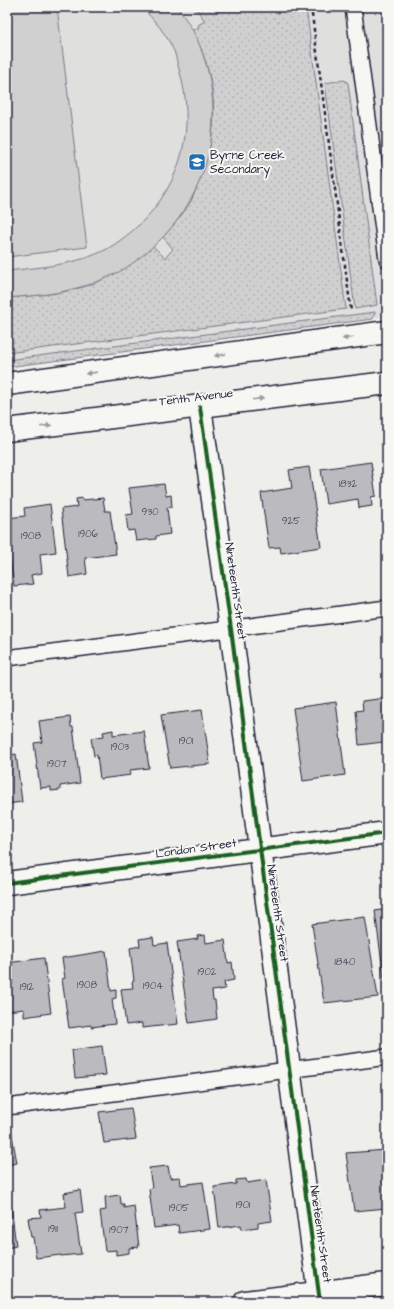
<svg xmlns="http://www.w3.org/2000/svg" width="394" height="1309" font-family="'Architects Daughter',sans-serif">
	<style>
		.built { fill: #dfdfde }
		.grass { fill: url(#grass-dots); stroke: #797986 }
		.pitch { fill: #d0d0d1; stroke: #797986 }
		.building { fill: #bbbbbf; stroke: #22223b }
		.lines { fill: none; stroke-linecap: round; stroke-linejoin: round }
		.service-casing { stroke: #22223b; stroke-width: 18 }
		.minor-casing { stroke: #22223b; stroke-width: 25 }
		.secondary-casing { stroke: #22223b; stroke-width: 25 }
		.path { stroke: #22223b; stroke-width: 2.5; stroke-dasharray: 4 3; stroke-linecap: butt }
		.service { stroke: #f6f6f2; stroke-width: 15 }
		.minor { stroke: #f6f6f2; stroke-width: 22 }
		.secondary { stroke: #f6f6f2; stroke-width: 22 }
		.cycleway-casing { stroke: #f6f6f2; stroke-width: 6 }
		.cycleway { stroke: #1b5e20; stroke-width: 4 }
		.oneway { fill: #9797a0 }
		.labels { text-anchor: middle; stroke-width: 4; stroke-linejoin: round; paint-order: stroke }
		.number-label { font-size: 10px; fill: #48485c }
		.poi-label { font-size: 12px; fill: #22223b; stroke: #f6f6f2; text-anchor: start }
		.street-label { font-size: 12px; fill: #22223b; stroke: #f6f6f2 }
	</style>
	<defs>
		<pattern id="grass-dots" width="8" height="8" patternUnits="userSpaceOnUse"><rect width="8" height="8" fill="#d0d0d1"/><path d="M2 2h.1M6 6h.1" fill="none" stroke="#b2b2b4" stroke-width="1.8" stroke-linecap="round"/></pattern>
	</defs>
	<rect width="100%" height="100%" fill="#eeeeeb"/>
	<filter id="ink" filterUnits="userSpaceOnUse"><feTurbulence type="fractalNoise" baseFrequency=".025" numOctaves="2"/><feDisplacementMap in="SourceGraphic" scale="8" xChannelSelector="R" yChannelSelector="G"/><feConvolveMatrix kernelMatrix="1 2 1 2 8 2 1 2 1" color-interpolation-filters="sRGB"/></filter>
	<g filter="url(#ink)">
		<!-- built -->
		<path class="built" d="M 7,7 L 387,7 L 387,316 L 7,365 Z"/>
		<!-- grass -->
		<path class="grass" d="M 195,7 L 306,7 L 346,309 L 7,353 L 7,298 C 28,296 51,295 72,290 C 102,283 131,267 153,246 L 165,258 L 173,249 L 163,237 C 173,226 183,214 191,201 C 196,191 199,180 203,169 C 205,161 208,154 210,146 C 219,108 211,64 192,30 L 199,27 L 198,25 L 205,21 Z
			M 344,80 L 346,81 L 348,83 L 377,305 L 355,309 L 325,83 Z
			M 375,312 L 373,319 L 7,367 L 7,360 Z"/>
		<!-- pitch -->
		<path class="pitch" d="M 7,7 L 57,7 L 87,247 L 7,257 Z
			M 141,7 L 177,7 C 187,20 196,34 201,49 C 227,117 210,191 159,241 C 145,254 130,267 113,275 C 100,281 86,286 73,289 C 52,295 28,296 7,298 L 7,271 C 41,267 77,265 107,249 C 119,242 129,234 139,225 C 183,183 196,126 179,69 C 177,63 176,56 174,51 C 167,35 154,19 141,7 Z"/>
		<!-- building -->
		<path class="building" d="M 371,462 L 376,496 L 371,497 L 372,506 L 359,508 L 358,499 L 326,504 L 321,469 Z
			M 309,467 L 321,547 L 281,553 L 280,547 L 269,548 L 261,493 L 292,488 L 289,470 Z
			M 164,484 L 166,496 L 171,495 L 172,507 L 167,508 L 170,534 L 156,536 L 156,539 L 136,541 L 134,530 L 128,531 L 126,515 L 133,514 L 129,488 Z
			M 83,498 L 83,500 L 103,498 L 105,511 L 110,511 L 116,554 L 85,558 L 87,574 L 69,577 L 61,509 L 77,507 L 76,499 Z
			M 50,504 L 56,552 L 40,554 L 42,573 L 31,575 L 33,584 L 14,586 L 10,558 L 7,558 L 7,518 L 25,516 L 24,508 Z
			M 387,698 L 387,749 L 384,749 L 383,742 L 359,745 L 356,711 L 363,710 L 362,701 Z
			M 336,702 L 345,775 L 303,781 L 293,708 Z
			M 202,710 L 210,764 L 170,768 L 161,715 Z
			M 70,717 L 71,727 L 73,727 L 80,783 L 60,786 L 60,790 L 51,791 L 51,787 L 40,788 L 34,743 L 42,742 L 39,721 Z
			M 113,730 L 113,735 L 144,731 L 149,768 L 130,770 L 131,775 L 100,779 L 97,755 L 94,756 L 91,738 L 104,736 L 103,732 Z
			M 10,748 L 11,755 L 16,754 L 22,802 L 7,804 L 7,749 Z
			M 387,909 L 387,994 L 386,994 L 375,911 Z
			M 365,917 L 378,997 L 324,1003 L 312,924 Z
			M 205,935 L 206,943 L 225,940 L 228,963 L 232,962 L 234,980 L 224,982 L 225,989 L 212,991 L 213,1000 L 215,1000 L 217,1019 L 189,1023 L 177,942 L 198,939 L 197,936 Z
			M 153,937 L 154,945 L 167,943 L 178,1024 L 142,1028 L 142,1023 L 126,1025 L 121,989 L 133,988 L 132,982 L 134,981 L 130,948 L 140,946 L 139,939 Z
			M 106,951 L 111,991 L 116,990 L 116,998 L 112,999 L 115,1024 L 91,1027 L 91,1025 L 69,1028 L 62,979 L 65,978 L 62,958 Z
			M 44,958 L 51,1013 L 24,1017 L 24,1009 L 7,1011 L 7,963 Z
			M 102,1046 L 106,1075 L 75,1078 L 72,1050 Z
			M 131,1108 L 136,1139 L 104,1143 L 99,1112 Z
			M 7,1124 L 10,1124 L 17,1163 L 7,1165 Z
			M 387,1150 L 387,1208 L 354,1211 L 346,1153 Z
			M 168,1166 L 170,1178 L 180,1177 L 181,1185 L 203,1182 L 210,1229 L 179,1233 L 178,1225 L 154,1228 L 149,1189 L 152,1188 L 149,1168 Z
			M 246,1179 L 247,1183 L 266,1180 L 272,1221 L 258,1223 L 258,1227 L 242,1229 L 241,1225 L 219,1228 L 214,1187 L 236,1184 L 236,1180 Z
			M 80,1190 L 83,1212 L 75,1213 L 81,1254 L 61,1256 L 61,1255 L 36,1258 L 33,1237 L 31,1237 L 28,1218 L 41,1217 L 40,1210 L 66,1207 L 64,1193 Z
			M 120,1195 L 121,1204 L 124,1204 L 124,1208 L 134,1206 L 139,1247 L 129,1248 L 129,1253 L 116,1255 L 116,1250 L 105,1251 L 100,1211 L 106,1210 L 105,1197 Z
			M 7,1206 L 11,1206 L 16,1246 L 7,1248 Z"/>
		<g class="lines">
			<defs>
				<path id="service" d="M 353,7 L 387,259
					M 7,658 L 387,608
					M 7,1107 L 387,1057"/>
				<path id="minor" d="M 200,407 L 231,629 L 320,1302
					M 7,883 L 387,833
					M 245,1302 L 387,1284"/>
				<path id="secondary" d="M 7,384 L 387,332
					M 7,430 L 387,383"/>
			</defs>
			<!-- service casing -->
			<use href="#service" class="service-casing"/>
			<!-- minor casing -->
			<use href="#minor" class="minor-casing"/>
			<!-- secondary casing -->
			<use href="#secondary" class="secondary-casing"/>
			<!-- path -->
			<path class="path" d="M 311,7 L 351,311"/>
			<!-- service -->
			<use href="#service" class="service"/>
			<!-- minor -->
			<use href="#minor" class="minor"/>
			<!-- secondary -->
			<use href="#secondary" class="secondary"/>
			<defs>
				<path id="cycleway" d="M 200,407 L 231,629 L 320,1302
					M 7,883 L 387,833"/>
			</defs>
			<!-- cycleway casing -->
			<use href="#cycleway" class="cycleway-casing"/>
			<!-- cycleway -->
			<use href="#cycleway" class="cycleway"/>
		</g>
		<!-- one-way arrows -->
		<defs><path id="oneway-solid" d="M-6-.8H1V-3.2L6.5 0L1 3.2V.8H-6Z"/></defs>
		<g class="oneway">
			<use href="#oneway-solid" transform="translate(348 338) rotate(172)"/>
			<use href="#oneway-solid" transform="translate(220 355) rotate(172)"/>
			<use href="#oneway-solid" transform="translate(91 373) rotate(172)"/>
			<use href="#oneway-solid" transform="translate(258 399) rotate(-7)"/>
			<use href="#oneway-solid" transform="translate(46 426) rotate(-7)"/>
		</g>
	</g>
	<!-- icons -->
	<defs>
		<symbol id="school-square" viewBox="-11 -11 22 22"><rect x="-9" y="-9" width="18" height="18" rx="4" fill="#1f6fb2" stroke="#f6f6f2"/><path d="M0-5L7-2L0 1L-7-2ZM-4 1L0 2.5L4 1V4Q0 6-4 4Z" fill="#fff"/></symbol>
	</defs>
	<g fill-rule="evenodd">
		<use href="#school-square" x="187" y="152" width="20" height="20"/>
	</g>
	<g class="labels">
		<!-- number labels -->
		<g class="number-label">
			<text x="348" y="487">1832</text>
			<text x="150" y="515">930</text>
			<text x="291" y="524">925</text>
			<text x="88" y="537">1906</text>
			<text x="31" y="539">1908</text>
			<text x="186" y="744">1901</text>
			<text x="120" y="750">1903</text>
			<text x="57" y="767">1907</text>
			<text x="345" y="965">1840</text>
			<text x="207" y="975">1902</text>
			<text x="87" y="988">1908</text>
			<text x="153" y="989">1904</text>
			<text x="27" y="990">1912</text>
			<text x="243" y="1208">1901</text>
			<text x="179" y="1211">1905</text>
			<text x="53" y="1232">1911</text>
			<text x="119" y="1233">1907</text>
		</g>
		<!-- poi labels -->
		<g class="poi-label">
			<text x="210" y="159">Byrne Creek<tspan x="210" dy="14">Secondary</tspan></text>
		</g>
		<!-- street labels -->
		<g class="street-label">
			<text transform="translate(196 397) rotate(-7)" y="4">Tenth Avenue</text>
			<text transform="translate(236 591) rotate(82)" y="4">Nineteenth Street</text>
			<text transform="translate(196 848) rotate(-8)" y="4">London Street</text>
			<text transform="translate(278 913) rotate(82)" y="4">Nineteenth Street</text>
			<text transform="translate(321 1234) rotate(82)" y="4">Nineteenth Street</text>
		</g>
	</g>
	<!-- margin -->
	<rect width="394" height="1309" fill="none" stroke="#f6f6f2" stroke-width="24"/>
	<rect x="12" y="12" width="370" height="1285" fill="none" stroke="#22223b" stroke-width="1.5" filter="url(#ink)"/>
</svg>
